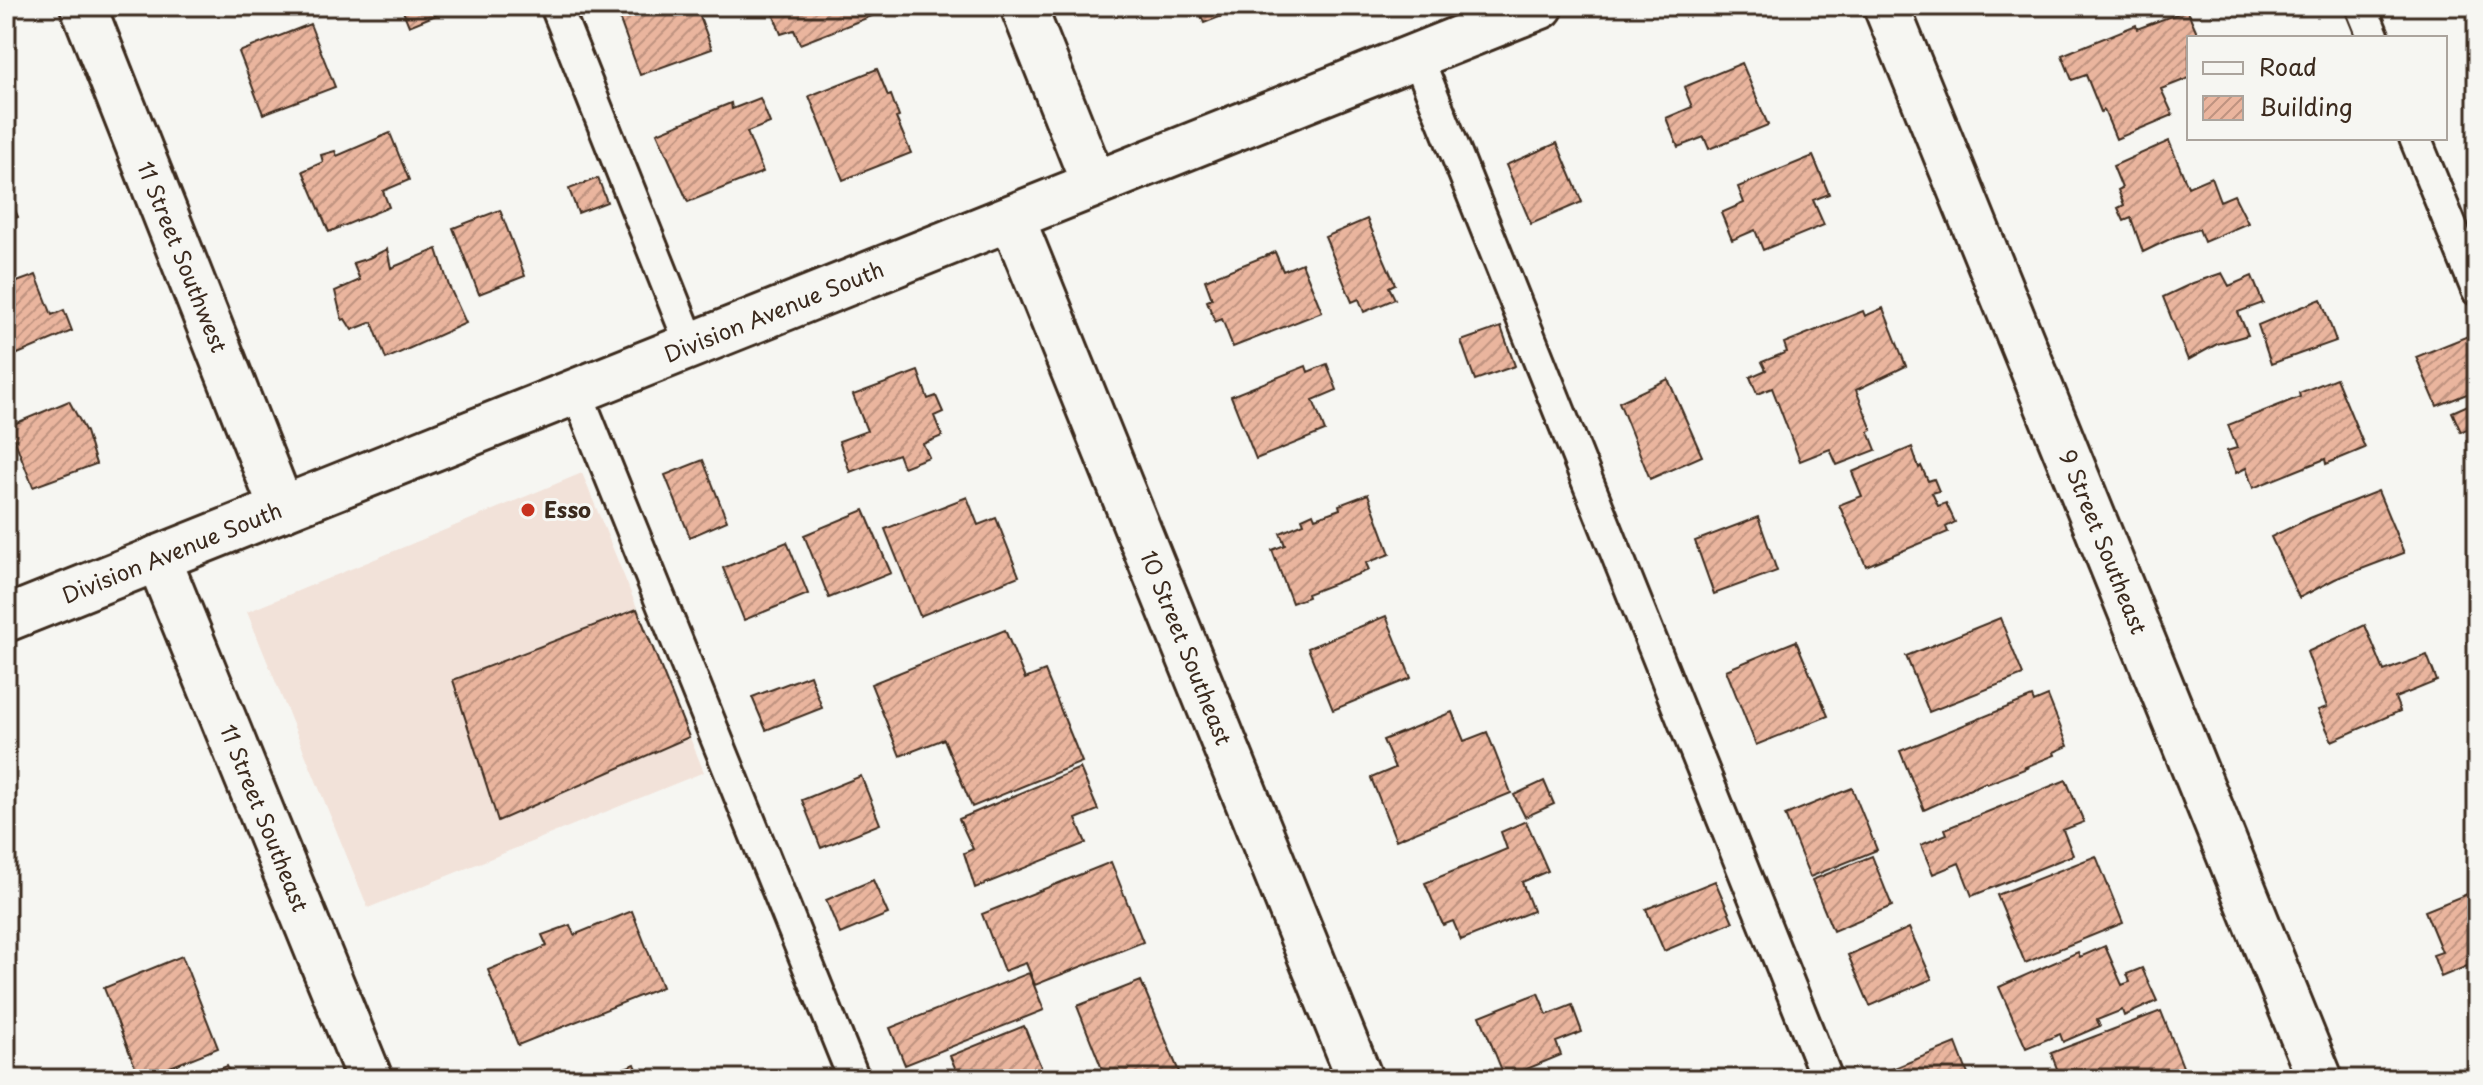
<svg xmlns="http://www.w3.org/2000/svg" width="2483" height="1085" font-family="'Playpen Sans',sans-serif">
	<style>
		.built { fill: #f2e2d9 }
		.building { fill: url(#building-hatch); stroke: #3b2a1e; stroke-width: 2 }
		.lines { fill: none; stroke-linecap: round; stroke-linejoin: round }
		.service-casing { stroke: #3b2a1e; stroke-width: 36 }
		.minor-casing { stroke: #3b2a1e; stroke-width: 50 }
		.tertiary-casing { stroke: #3b2a1e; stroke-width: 50 }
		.service { stroke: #f6f6f2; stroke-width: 30 }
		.minor { stroke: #f6f6f2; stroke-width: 44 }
		.tertiary { stroke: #f6f6f2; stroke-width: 44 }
		.poi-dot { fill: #c8321e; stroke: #f6f6f2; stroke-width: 3 }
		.labels { text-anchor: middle; stroke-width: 6; stroke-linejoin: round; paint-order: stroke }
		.street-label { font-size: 22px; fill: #3b2a1e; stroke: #f6f6f2 }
		.poi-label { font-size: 22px; font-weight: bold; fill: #3b2a1e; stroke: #f6f6f2; text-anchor: start }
	</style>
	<defs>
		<pattern id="building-hatch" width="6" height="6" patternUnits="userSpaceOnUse" patternTransform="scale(2)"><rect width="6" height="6" fill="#eab59e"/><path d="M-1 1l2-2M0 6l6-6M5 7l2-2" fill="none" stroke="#bf9380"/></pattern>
	</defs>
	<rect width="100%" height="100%" fill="#f6f6f2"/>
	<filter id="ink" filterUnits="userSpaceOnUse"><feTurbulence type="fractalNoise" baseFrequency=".0125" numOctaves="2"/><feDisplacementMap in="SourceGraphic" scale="16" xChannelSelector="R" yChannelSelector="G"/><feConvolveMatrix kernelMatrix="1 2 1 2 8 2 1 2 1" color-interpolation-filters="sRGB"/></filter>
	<g filter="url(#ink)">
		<!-- built -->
		<path class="built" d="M 582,473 L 704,772 L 368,908 L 247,612 Z"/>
		<!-- building -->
		<path class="building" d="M 401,6 L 458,6 L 409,26 Z
			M 625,6 L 696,6 L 712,49 L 640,75 L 616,9 Z
			M 770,6 L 868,6 L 872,16 L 800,44 L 794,30 L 781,34 Z
			M 1197,6 L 1248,6 L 1204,23 Z
			M 2187,10 L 2199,37 L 2189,38 L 2189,78 L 2161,89 L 2173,115 L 2116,139 L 2104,110 L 2101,112 L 2086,75 L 2072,80 L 2062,55 L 2136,25 L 2137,29 Z
			M 310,24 L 335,87 L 263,114 L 239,52 Z
			M 1742,63 L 1768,125 L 1709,149 L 1704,137 L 1678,147 L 1666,118 L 1692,107 L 1684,87 Z
			M 877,69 L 888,96 L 891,95 L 899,117 L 896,118 L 911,153 L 843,180 L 809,96 Z
			M 760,98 L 770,123 L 747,132 L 763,172 L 688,202 L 657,133 L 731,103 L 732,109 Z
			M 390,133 L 409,180 L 383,191 L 389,207 L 329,232 L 303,171 L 323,162 L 321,155 L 335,151 L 337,156 Z
			M 2169,141 L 2188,187 L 2211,177 L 2220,201 L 2234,195 L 2248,223 L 2204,242 L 2199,229 L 2174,237 L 2143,252 L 2131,218 L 2124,221 L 2118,208 L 2124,205 L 2118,190 L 2122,188 L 2113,166 Z
			M 1557,143 L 1582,202 L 1531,224 L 1506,165 Z
			M 1813,156 L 1829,194 L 1813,200 L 1824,225 L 1763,250 L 1755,230 L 1732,240 L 1721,213 L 1744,203 L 1738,187 Z
			M 598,178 L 607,202 L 578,213 L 569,189 Z
			M 6,189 L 18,217 L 6,222 Z
			M 500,210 L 525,276 L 479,294 L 453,228 Z
			M 1367,219 L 1395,284 L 1389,287 L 1395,299 L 1364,312 L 1359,299 L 1352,302 L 1325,237 Z
			M 387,249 L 391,268 L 437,249 L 449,286 L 466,323 L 386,359 L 372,322 L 352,330 L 345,319 L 342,320 L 335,291 L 360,280 L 353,263 L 369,258 Z
			M 1275,252 L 1283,271 L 1302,263 L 1322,312 L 1233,347 L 1222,319 L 1215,322 L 1207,301 L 1212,299 L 1205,280 Z
			M 2222,273 L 2229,286 L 2252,276 L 2263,303 L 2238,312 L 2248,335 L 2217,344 L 2188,360 L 2163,297 L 2193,283 Z
			M 36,275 L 52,315 L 64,310 L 72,331 L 6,359 L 6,286 Z
			M 2321,299 L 2336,341 L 2271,364 L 2258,325 Z
			M 1883,308 L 1906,366 L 1856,390 L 1872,430 L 1869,432 L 1876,450 L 1837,465 L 1830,449 L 1800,461 L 1772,388 L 1757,394 L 1750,377 L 1766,370 L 1762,362 L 1787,352 L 1784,343 L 1863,311 L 1865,316 Z
			M 1501,327 L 1515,366 L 1475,380 L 1461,341 Z
			M 2468,336 L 2477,358 L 2477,390 L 2437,406 L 2416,357 Z
			M 1327,364 L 1337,390 L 1313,400 L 1325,431 L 1256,459 L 1231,396 L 1306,366 L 1308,372 Z
			M 918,371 L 928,399 L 936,396 L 943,412 L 934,416 L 942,436 L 923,444 L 929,457 L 903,467 L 898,454 L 850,472 L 839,441 L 867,431 L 853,395 Z
			M 2336,378 L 2365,448 L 2326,464 L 2325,459 L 2253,488 L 2246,468 L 2236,473 L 2227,451 L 2237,448 L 2228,425 L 2300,397 L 2299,393 Z
			M 1668,379 L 1702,456 L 1650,479 L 1619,402 Z
			M 69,401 L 86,432 L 96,464 L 33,487 L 9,426 Z
			M 2477,401 L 2477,424 L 2461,432 L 2452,412 Z
			M 1912,447 L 1919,468 L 1921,466 L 1928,481 L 1934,479 L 1939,491 L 1932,493 L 1938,506 L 1946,503 L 1955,522 L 1946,527 L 1948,532 L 1866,566 L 1839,505 L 1862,496 L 1852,472 Z
			M 703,460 L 727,521 L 690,537 L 665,475 Z
			M 2378,491 L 2404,553 L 2335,579 L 2299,598 L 2271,537 L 2310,518 Z
			M 1368,494 L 1390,554 L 1366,563 L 1369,570 L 1307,594 L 1308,597 L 1292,603 L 1272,550 L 1285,545 L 1280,533 L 1304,523 L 1302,518 L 1313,513 L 1315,518 L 1340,509 L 1339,505 Z
			M 967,497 L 978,525 L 996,518 L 1019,576 L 920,616 L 885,529 Z
			M 864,510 L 891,573 L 829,598 L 804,535 Z
			M 1758,517 L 1777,571 L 1714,594 L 1695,541 Z
			M 787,542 L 808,594 L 744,620 L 723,568 Z
			M 637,609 L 689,737 L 498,821 L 453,680 Z
			M 1386,616 L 1411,678 L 1333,710 L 1308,648 Z
			M 2000,618 L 2023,675 L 1929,712 L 1906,656 Z
			M 2365,625 L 2384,671 L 2427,655 L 2437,681 L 2395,698 L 2400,711 L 2332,741 L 2318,710 L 2327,707 L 2307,652 Z
			M 1005,630 L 1025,679 L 1045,671 L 1082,762 L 972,807 L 944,739 L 900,756 L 871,684 Z
			M 1796,641 L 1828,716 L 1756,745 L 1726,670 Z
			M 810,675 L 822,708 L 766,730 L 752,697 Z
			M 2048,696 L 2068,746 L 2054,752 L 2055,755 L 2025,767 L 2027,768 L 1987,784 L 1986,782 L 1924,810 L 1900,751 L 2032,697 L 2034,702 Z
			M 1452,712 L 1464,741 L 1487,732 L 1511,793 L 1396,840 L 1371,778 L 1395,768 L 1383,740 Z
			M 1080,768 L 1098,810 L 1076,819 L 1086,843 L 975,888 L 964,853 L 973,849 L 959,819 Z
			M 861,776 L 880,824 L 821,848 L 802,800 Z
			M 2066,780 L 2084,822 L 2063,830 L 2073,855 L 1972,896 L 1959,863 L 1933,874 L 1921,845 L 1947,834 L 1945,829 Z
			M 1544,781 L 1554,804 L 1525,817 L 1514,795 Z
			M 1852,788 L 1877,850 L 1810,877 L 1785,815 Z
			M 1526,821 L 1548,871 L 1522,882 L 1533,911 L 1461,940 L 1453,921 L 1443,925 L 1425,883 L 1507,849 L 1501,832 Z
			M 1872,856 L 1892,906 L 1833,931 L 1812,880 Z
			M 2096,856 L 2123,923 L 2025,963 L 1997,895 Z
			M 1111,862 L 1143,942 L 1035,985 L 1026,963 L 1004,971 L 982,914 Z
			M 873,880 L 888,914 L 840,934 L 826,900 Z
			M 1715,881 L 1733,922 L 1664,951 L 1646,909 Z
			M 2477,890 L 2477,962 L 2441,977 L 2433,955 L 2442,952 L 2425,911 Z
			M 632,911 L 662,987 L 518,1045 L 488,970 L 547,946 L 542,935 L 570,925 L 574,935 Z
			M 1909,928 L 1932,979 L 1870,1006 L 1848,955 Z
			M 2105,946 L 2122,985 L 2130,982 L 2127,974 L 2142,968 L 2157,1001 L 2124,1016 L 2122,1010 L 2097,1020 L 2100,1026 L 2063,1042 L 2060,1034 L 2026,1048 L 1999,987 L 2078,952 L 2080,957 Z
			M 182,956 L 218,1048 L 140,1079 L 104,988 Z
			M 1029,973 L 1044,1010 L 905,1065 L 890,1028 Z
			M 1141,981 L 1182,1079 L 1106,1079 L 1077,1006 Z
			M 1538,993 L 1547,1015 L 1572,1005 L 1582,1032 L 1556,1042 L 1561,1055 L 1505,1078 L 1480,1016 Z
			M 2161,1011 L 2185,1072 L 2168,1079 L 2061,1079 L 2051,1053 Z
			M 1024,1026 L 1046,1079 L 960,1079 L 950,1056 Z
			M 1956,1043 L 1969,1077 L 1896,1079 L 1892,1069 Z
			M 635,1064 L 641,1079 L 596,1079 Z
			M 227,1066 L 233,1079 L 194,1079 Z"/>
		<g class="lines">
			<defs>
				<path id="service" d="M 556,6 L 691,345
					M 2361,6 L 2374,38
					M 1417,56 L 1827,1079
					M 2415,138 L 2477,290
					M 576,391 L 854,1079"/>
				<path id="minor" d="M 83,6 L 282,509
					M 1023,6 L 1094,184
					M 1886,6 L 2320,1079
					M 1012,218 L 1360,1079
					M 158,558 L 370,1079"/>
				<path id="tertiary" d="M 6,619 L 1541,6"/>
			</defs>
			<!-- service casing -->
			<use href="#service" class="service-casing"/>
			<!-- minor casing -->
			<use href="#minor" class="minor-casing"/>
			<!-- tertiary casing -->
			<use href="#tertiary" class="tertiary-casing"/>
			<!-- service -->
			<use href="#service" class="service"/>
			<!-- minor -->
			<use href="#minor" class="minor"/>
			<!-- tertiary -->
			<use href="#tertiary" class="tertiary"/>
		</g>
	</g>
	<!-- markers -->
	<circle class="poi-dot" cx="528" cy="510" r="8"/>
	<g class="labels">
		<!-- street labels -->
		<g class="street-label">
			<text transform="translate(182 257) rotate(68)" y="8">11 Street Southwest</text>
			<text transform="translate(774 312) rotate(-22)" y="8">Division Avenue South</text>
			<text transform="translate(2103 542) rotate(68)" y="8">9 Street Southeast</text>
			<text transform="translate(172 553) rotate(-22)" y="8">Division Avenue South</text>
			<text transform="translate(1186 648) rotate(68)" y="8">10 Street Southeast</text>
			<text transform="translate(264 818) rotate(68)" y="8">11 Street Southeast</text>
		</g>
		<!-- poi labels -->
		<g class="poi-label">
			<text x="544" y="518">Esso</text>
		</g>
	</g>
	<!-- margin -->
	<rect width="2483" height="1085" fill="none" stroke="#f6f6f2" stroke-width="32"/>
	<rect x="16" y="16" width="2451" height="1053" fill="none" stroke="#3b2a1e" stroke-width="3" filter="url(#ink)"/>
	<!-- legend -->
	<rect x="2187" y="36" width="260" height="104" fill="#f6f6f2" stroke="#aba49d" stroke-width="2"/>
	<rect x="2203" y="62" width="40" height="12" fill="#f6f6f2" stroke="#aba49d" stroke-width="2"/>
	<text x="2259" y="76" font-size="24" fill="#3b2a1e">Road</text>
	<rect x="2203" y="96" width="40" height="24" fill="url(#building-hatch)" stroke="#aba49d" stroke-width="2"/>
	<text x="2259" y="116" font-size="24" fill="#3b2a1e">Building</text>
</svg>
